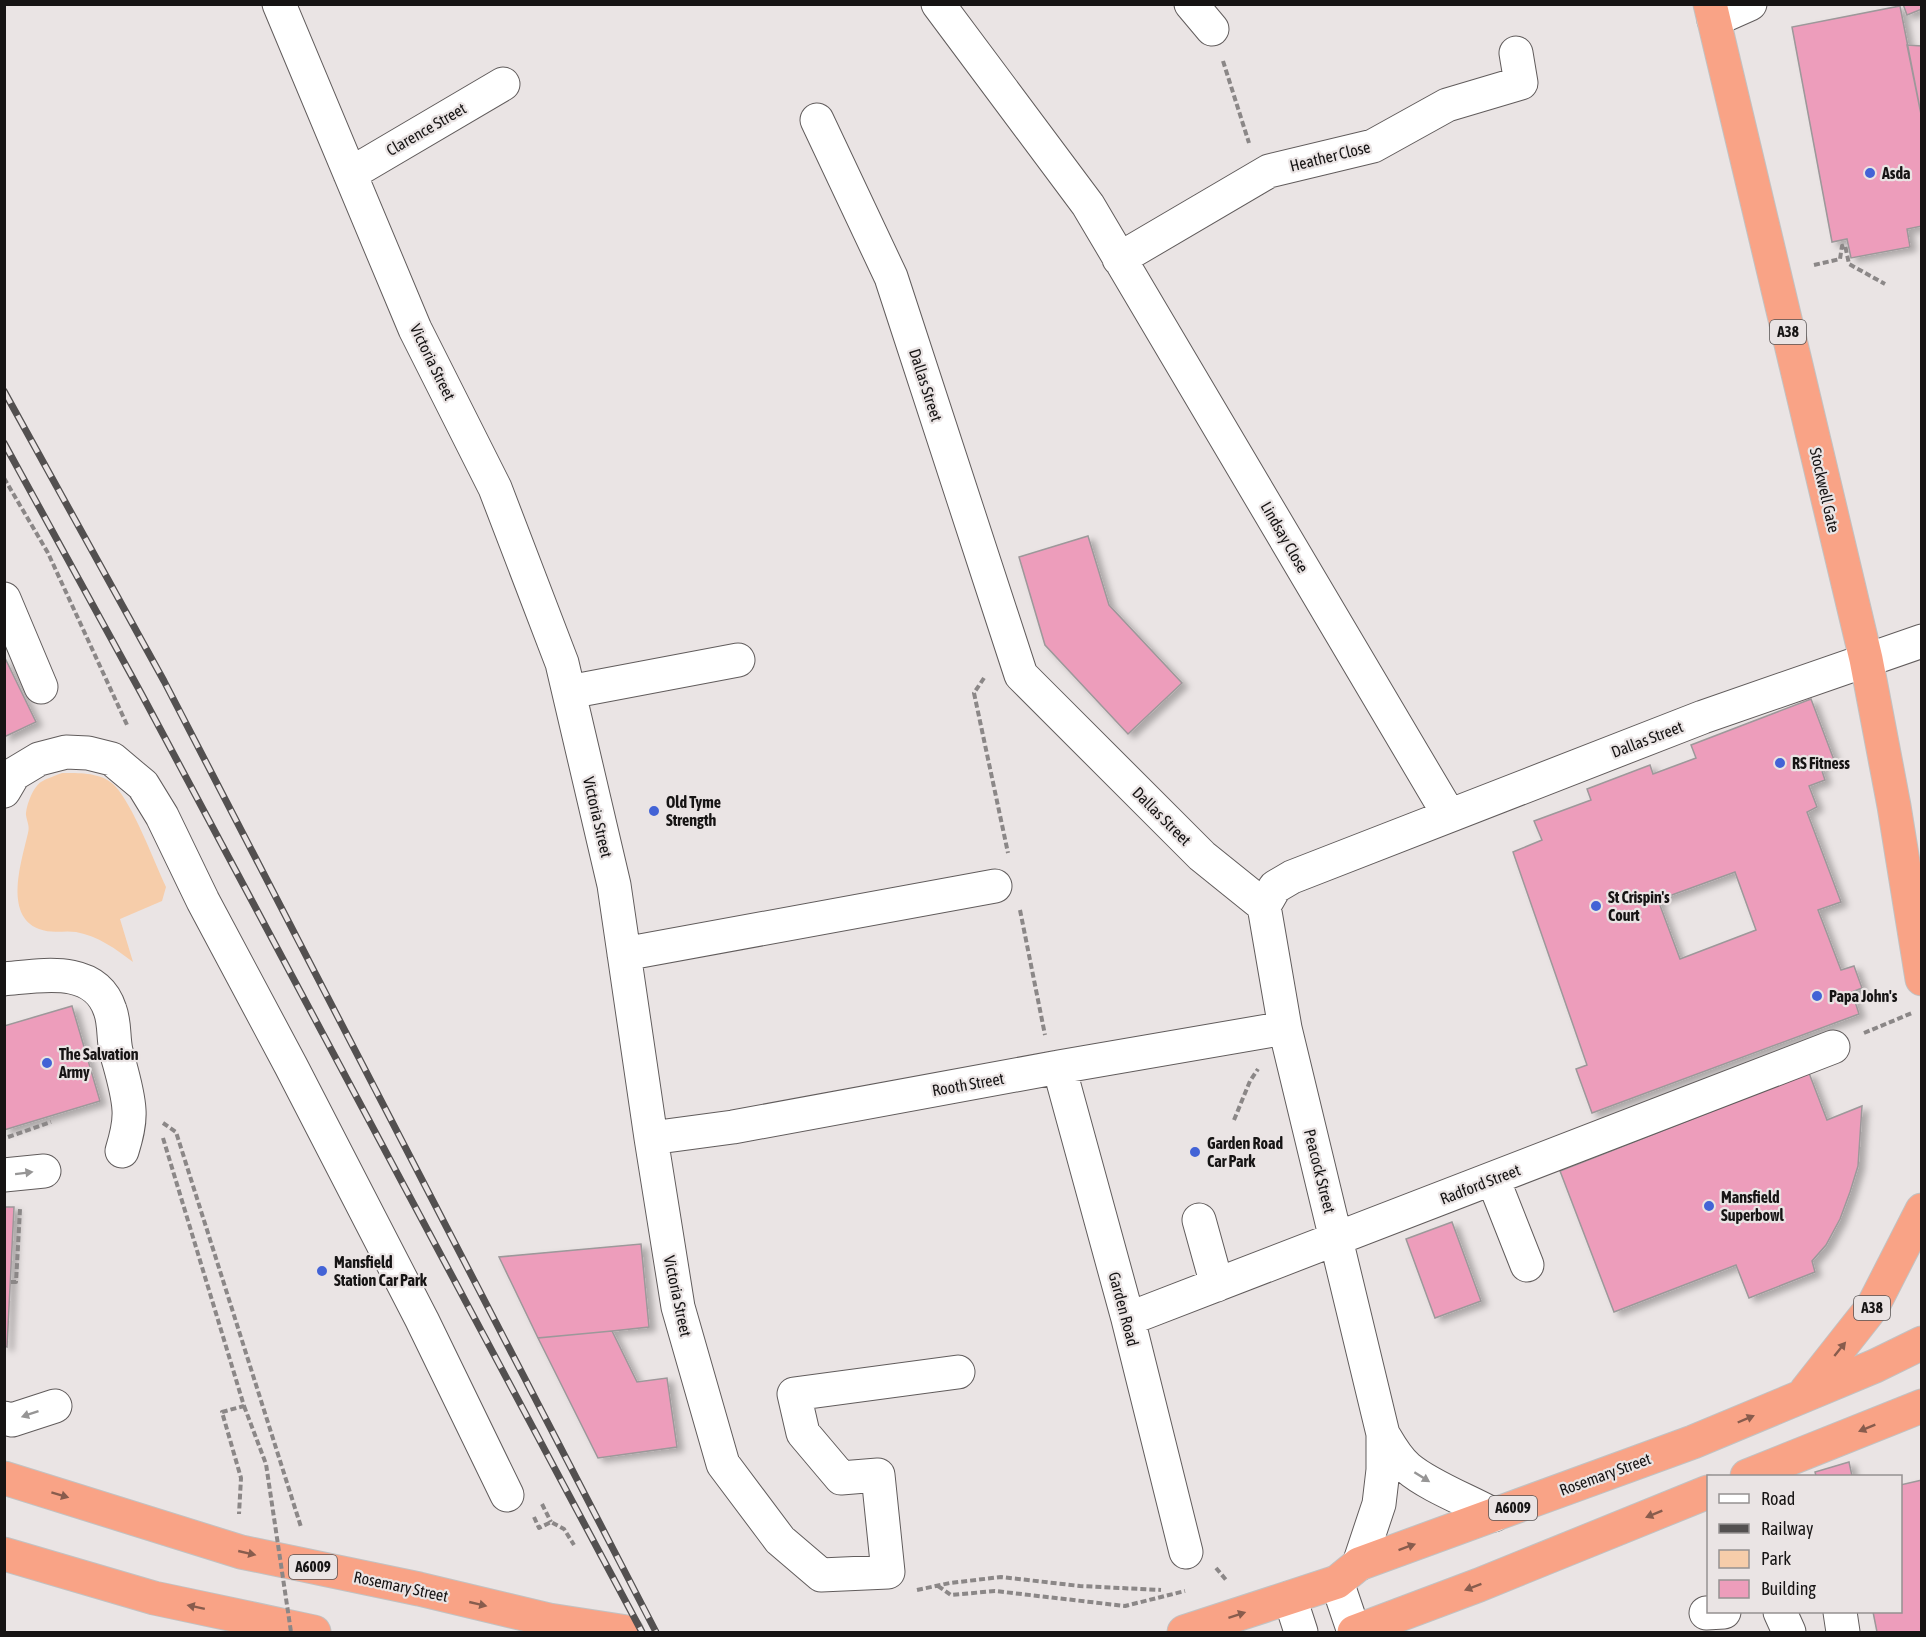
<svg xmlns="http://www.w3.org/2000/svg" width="1926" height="1637" font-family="'Asap Condensed',sans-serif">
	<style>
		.green { fill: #f6cdaa }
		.building { fill: #ed9dbb; stroke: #9d989a; stroke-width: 1.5; fill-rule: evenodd; filter: url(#shadow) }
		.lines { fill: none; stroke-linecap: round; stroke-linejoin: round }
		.minor-casing { stroke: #615c5c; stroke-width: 35 }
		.highway-casing { stroke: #c2c2c2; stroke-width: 35 }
		.path { stroke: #8b8787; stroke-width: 4; stroke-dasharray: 6 3; stroke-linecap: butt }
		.minor { stroke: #fff; stroke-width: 33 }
		.highway { stroke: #f9a386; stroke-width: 33 }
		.rail-casing { stroke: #535050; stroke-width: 7 }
		.rail { stroke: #eae4e4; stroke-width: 4.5; stroke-dasharray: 14; stroke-linecap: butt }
		.path-bridge { stroke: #8b8787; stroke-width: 4; stroke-dasharray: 6 3; stroke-linecap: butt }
		.oneway { fill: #969595 }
		.oneway2 { fill: #885c4d }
		.poi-dot { fill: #4363d6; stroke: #eae4e4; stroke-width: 2 }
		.labels { text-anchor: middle; stroke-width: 4.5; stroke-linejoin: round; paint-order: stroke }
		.shield { fill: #eae4e4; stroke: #565252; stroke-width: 1.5 }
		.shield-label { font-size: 15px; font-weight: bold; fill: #161414 }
		.street-label { font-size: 16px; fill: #161414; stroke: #eae4e4 }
		.poi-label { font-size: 16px; font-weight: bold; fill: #161414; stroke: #eae4e4; text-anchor: start }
	</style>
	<defs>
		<filter id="shadow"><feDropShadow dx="6" dy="4" stdDeviation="3" flood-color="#0004"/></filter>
	</defs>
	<rect width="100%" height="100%" fill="#eae4e4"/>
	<!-- green -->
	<path class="green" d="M 62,773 C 79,773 102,772 115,786 C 133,805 154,861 166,887 L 162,901 L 120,919 L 133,962 C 116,949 98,936 76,932 C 64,930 52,934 39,929 C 3,915 22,860 28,833 C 30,826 27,822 26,815 C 26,806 33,787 41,782 C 47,778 55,776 62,773 Z"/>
	<!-- building -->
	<path class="building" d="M 1903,4 L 1922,4 L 1922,9 L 1907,15 Z
		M 1900,6 L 1922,119 L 1922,226 L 1907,229 L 1910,247 L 1851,258 L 1847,239 L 1832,242 L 1792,27 Z
		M 1907,45 L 1922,46 L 1922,119 Z
		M 1088,536 L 1109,605 L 1182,683 L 1128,734 L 1045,645 L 1019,557 Z
		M 4,656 L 36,722 L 4,737 Z
		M 1811,699 L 1834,760 L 1820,765 L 1825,780 L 1809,786 L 1817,807 L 1807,812 L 1841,902 L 1818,910 L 1841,970 L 1854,966 L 1862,988 L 1852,992 L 1859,1014 L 1592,1113 L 1576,1069 L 1587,1065 L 1513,852 L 1542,840 L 1534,821 L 1591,800 L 1587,789 L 1650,765 L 1653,774 L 1696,758 L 1691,745 ZM 1735,872 L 1756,930 L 1680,959 L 1658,900 Z
		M 72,1006 L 100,1101 L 4,1130 L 4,1026 Z
		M 1809,1073 L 1827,1120 L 1862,1106 L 1858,1166 L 1850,1192 L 1840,1219 L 1826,1245 L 1812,1261 L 1815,1272 L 1749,1298 L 1736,1265 L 1614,1312 L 1560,1171 Z
		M 4,1207 L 14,1207 L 7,1347 L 4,1346 Z
		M 1452,1222 L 1481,1301 L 1435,1318 L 1406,1239 Z
		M 641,1244 L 649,1327 L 612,1331 L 538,1338 L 499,1257 Z
		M 612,1331 L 637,1382 L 667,1378 L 677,1447 L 598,1458 L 538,1338 Z
		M 1849,1462 L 1852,1476 L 1816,1476 L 1815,1472 Z
		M 1922,1480 L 1922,1632 L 1877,1632 L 1873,1612 L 1900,1612 L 1900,1485 Z"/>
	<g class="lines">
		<defs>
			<path id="minor" d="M 279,4 L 415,329 L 495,488 L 562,663 L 614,885 L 651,1138 L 678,1307 L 723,1464 L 780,1540 L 821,1575 L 888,1572 L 878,1475 L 841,1478 L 803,1433 L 794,1394 L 958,1372
				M 938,4 L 1088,205 L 1449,815
				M 1191,4 L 1212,29
				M 1714,20 L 1750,4
				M 817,120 L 891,277 L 1021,675 L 1202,856 L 1264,906 L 1275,887 L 1292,877 L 1703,717 L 1922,641
				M 350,174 L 503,84
				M 1119,259 L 1269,171 L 1373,146 L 1447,105 L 1521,83 L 1516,53
				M 4,599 L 41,687
				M 569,692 L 738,660
				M 4,791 L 14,774 L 39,759 L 66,752 L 88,753 L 112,759 L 143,785 L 162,816 L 203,901 L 291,1066 L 422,1320 L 507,1495
				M 1264,906 L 1285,1028 L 1383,1434 L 1383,1470 L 1379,1504 L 1359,1564
				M 624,954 L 995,886
				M 4,979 C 40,976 95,964 110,1010 C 115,1023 113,1038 116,1051 C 121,1070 128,1091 129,1110 C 130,1124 126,1138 122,1151
				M 1059,1067 L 1128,1319 L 1186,1552
				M 651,1138 L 733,1127 L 1059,1067 L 1285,1028
				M 4,1175 L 44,1171
				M 1493,1179 L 1527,1265
				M 1199,1220 L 1217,1285
				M 1128,1319 C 1362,1227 1598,1138 1833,1047
				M 4,1418 L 12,1420 L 55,1406
				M 1383,1434 C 1390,1446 1397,1459 1408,1468 C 1429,1486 1469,1501 1494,1515
				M 1337,1582 L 1354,1632
				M 1290,1598 L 1301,1632
				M 1780,1612 L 1789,1632
				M 1840,1612 L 1843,1632
				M 1706,1613 L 1724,1612"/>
			<path id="highway" d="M 1710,4 L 1866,659 L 1894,806 L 1922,979
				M 1806,1391 L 1873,1306 L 1922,1210
				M 1747,1476 L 1922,1406
				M 4,1478 L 241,1552 L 419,1589 L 549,1620 L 627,1632
				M 4,1554 L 154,1598 L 314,1632
				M 1184,1632 L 1337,1582 L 1359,1564 L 1693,1442 L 1875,1366 L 1922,1343
				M 1354,1632 L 1479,1585 L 1708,1492"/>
		</defs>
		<!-- minor casing -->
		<use href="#minor" class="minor-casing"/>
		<!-- highway casing -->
		<use href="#highway" class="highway-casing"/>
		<!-- path -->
		<path class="path" d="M 1223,61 L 1249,143
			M 1814,265 L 1840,259 L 1842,246 L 1845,245 L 1849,264 L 1885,284
			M 4,478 L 48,553 L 128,727
			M 984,678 L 974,693 L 1008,853
			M 1020,910 L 1045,1035
			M 1864,1033 L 1912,1013
			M 1234,1120 L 1250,1081 L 1258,1069
			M 163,1123 L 176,1132 L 301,1527
			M 8,1137 L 51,1122
			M 163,1138 L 244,1406 L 222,1412 L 241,1478 L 239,1514
			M 11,1282 L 16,1282 L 20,1209
			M 542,1504 L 551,1522
			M 534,1517 L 539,1528 L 551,1522 L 564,1529 L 574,1545
			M 1216,1568 L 1227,1581
			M 938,1586 L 951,1595 L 995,1591 L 1125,1606 L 1185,1591
			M 917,1590 L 950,1583 L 1001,1577 L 1080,1586 L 1161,1590"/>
		<!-- minor -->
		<use href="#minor" class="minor"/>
		<!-- highway -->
		<use href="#highway" class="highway"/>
		<defs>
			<path id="rail" d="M 4,391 L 164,681 L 656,1632
				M 4,443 L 141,693 L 642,1632"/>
		</defs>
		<!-- rail casing -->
		<use href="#rail" class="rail-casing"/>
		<!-- rail -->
		<use href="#rail" class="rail"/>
		<!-- path-bridge -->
		<path class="path-bridge" d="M 244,1406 L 266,1464 L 291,1632"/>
	</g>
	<!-- one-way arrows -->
	<defs><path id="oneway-solid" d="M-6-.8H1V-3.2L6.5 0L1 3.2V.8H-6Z" transform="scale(1.5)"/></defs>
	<g class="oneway">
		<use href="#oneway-solid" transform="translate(24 1173) rotate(-7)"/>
		<use href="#oneway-solid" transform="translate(30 1414) rotate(161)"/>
		<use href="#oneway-solid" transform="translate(1422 1477) rotate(32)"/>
	</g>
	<g class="oneway2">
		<use href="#oneway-solid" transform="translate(1840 1349) rotate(-51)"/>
		<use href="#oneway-solid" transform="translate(1746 1419) rotate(-23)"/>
		<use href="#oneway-solid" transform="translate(1867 1428) rotate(158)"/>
		<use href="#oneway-solid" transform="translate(60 1495) rotate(17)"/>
		<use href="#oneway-solid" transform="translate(1654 1514) rotate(158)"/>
		<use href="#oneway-solid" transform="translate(1407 1547) rotate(-20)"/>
		<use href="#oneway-solid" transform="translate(247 1553) rotate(13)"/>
		<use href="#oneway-solid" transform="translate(1473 1587) rotate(159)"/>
		<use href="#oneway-solid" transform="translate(478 1604) rotate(13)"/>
		<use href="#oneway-solid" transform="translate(196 1607) rotate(-168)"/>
		<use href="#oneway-solid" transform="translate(1237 1615) rotate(-18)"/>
	</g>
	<!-- markers -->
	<g class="poi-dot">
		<circle cx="1870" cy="173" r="6"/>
		<circle cx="1780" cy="763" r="6"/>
		<circle cx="654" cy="811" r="6"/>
		<circle cx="1596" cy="906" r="6"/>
		<circle cx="1817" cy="996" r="6"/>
		<circle cx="47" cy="1063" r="6"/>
		<circle cx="1195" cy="1152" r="6"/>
		<circle cx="1709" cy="1206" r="6"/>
		<circle cx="322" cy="1271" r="6"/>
	</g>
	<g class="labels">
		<!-- shield labels -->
		<g class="shield">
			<rect x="1770" y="320" width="36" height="24" rx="4.5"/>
			<rect x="1854" y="1296" width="36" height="24" rx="4.5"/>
			<rect x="1489" y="1496" width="48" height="24" rx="4.5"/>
			<rect x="289" y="1555" width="48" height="24" rx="4.5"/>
		</g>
		<g class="shield-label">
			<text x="1788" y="337">A38</text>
			<text x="1872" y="1313">A38</text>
			<text x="1513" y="1513">A6009</text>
			<text x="313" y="1572">A6009</text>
		</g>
		<!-- street labels -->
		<g class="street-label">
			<text transform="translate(426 129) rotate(-30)" y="6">Clarence Street</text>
			<text transform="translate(1330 156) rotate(-14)" y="6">Heather Close</text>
			<text transform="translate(433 362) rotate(64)" y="6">Victoria Street</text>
			<text transform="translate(926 385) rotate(72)" y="6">Dallas Street</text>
			<text transform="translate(1825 490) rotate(77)" y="6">Stockwell Gate</text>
			<text transform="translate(1285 537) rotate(60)" y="6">Lindsay Close</text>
			<text transform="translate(1647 739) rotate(-21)" y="6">Dallas Street</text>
			<text transform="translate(1162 816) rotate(45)" y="6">Dallas Street</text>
			<text transform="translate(598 817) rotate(77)" y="6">Victoria Street</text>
			<text transform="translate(968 1084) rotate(-10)" y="6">Rooth Street</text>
			<text transform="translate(1320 1171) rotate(76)" y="6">Peacock Street</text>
			<text transform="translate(1480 1184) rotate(-21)" y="6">Radford Street</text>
			<text transform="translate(678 1296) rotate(78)" y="6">Victoria Street</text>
			<text transform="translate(1124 1309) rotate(75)" y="6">Garden Road</text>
			<text transform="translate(1605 1474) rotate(-20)" y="6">Rosemary Street</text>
			<text transform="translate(401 1586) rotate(12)" y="6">Rosemary Street</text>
		</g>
		<!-- poi labels -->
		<g class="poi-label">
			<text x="1882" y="179">Asda</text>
			<text x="1792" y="769">RS Fitness</text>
			<text x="666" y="808">Old Tyme<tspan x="666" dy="18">Strength</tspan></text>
			<text x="1608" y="903">St Crispin's<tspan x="1608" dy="18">Court</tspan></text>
			<text x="1829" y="1002">Papa John's</text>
			<text x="59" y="1060">The Salvation<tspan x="59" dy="18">Army</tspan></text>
			<text x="1207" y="1149">Garden Road<tspan x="1207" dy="18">Car Park</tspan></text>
			<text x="1721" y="1203">Mansfield<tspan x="1721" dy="18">Superbowl</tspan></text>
			<text x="334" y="1268">Mansfield<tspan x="334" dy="18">Station Car Park</tspan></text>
		</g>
	</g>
	<!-- border -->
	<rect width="1926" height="1637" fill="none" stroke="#161414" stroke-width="12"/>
	<!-- legend -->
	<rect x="1707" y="1475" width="195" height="138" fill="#eae4e4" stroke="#959191" stroke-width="1.5"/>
	<rect x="1719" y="1494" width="30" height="9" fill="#ffffff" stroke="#959191" stroke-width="1.5"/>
	<text x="1761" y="1505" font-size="18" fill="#161414">Road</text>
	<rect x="1719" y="1524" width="30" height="9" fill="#535050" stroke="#959191" stroke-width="1.5"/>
	<text x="1761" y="1535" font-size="18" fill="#161414">Railway</text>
	<rect x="1719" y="1550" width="30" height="18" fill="#f6cdaa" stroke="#959191" stroke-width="1.5"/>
	<text x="1761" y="1565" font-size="18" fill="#161414">Park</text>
	<rect x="1719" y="1580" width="30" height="18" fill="#ed9dbb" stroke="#959191" stroke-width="1.5"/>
	<text x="1761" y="1595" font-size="18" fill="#161414">Building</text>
</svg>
